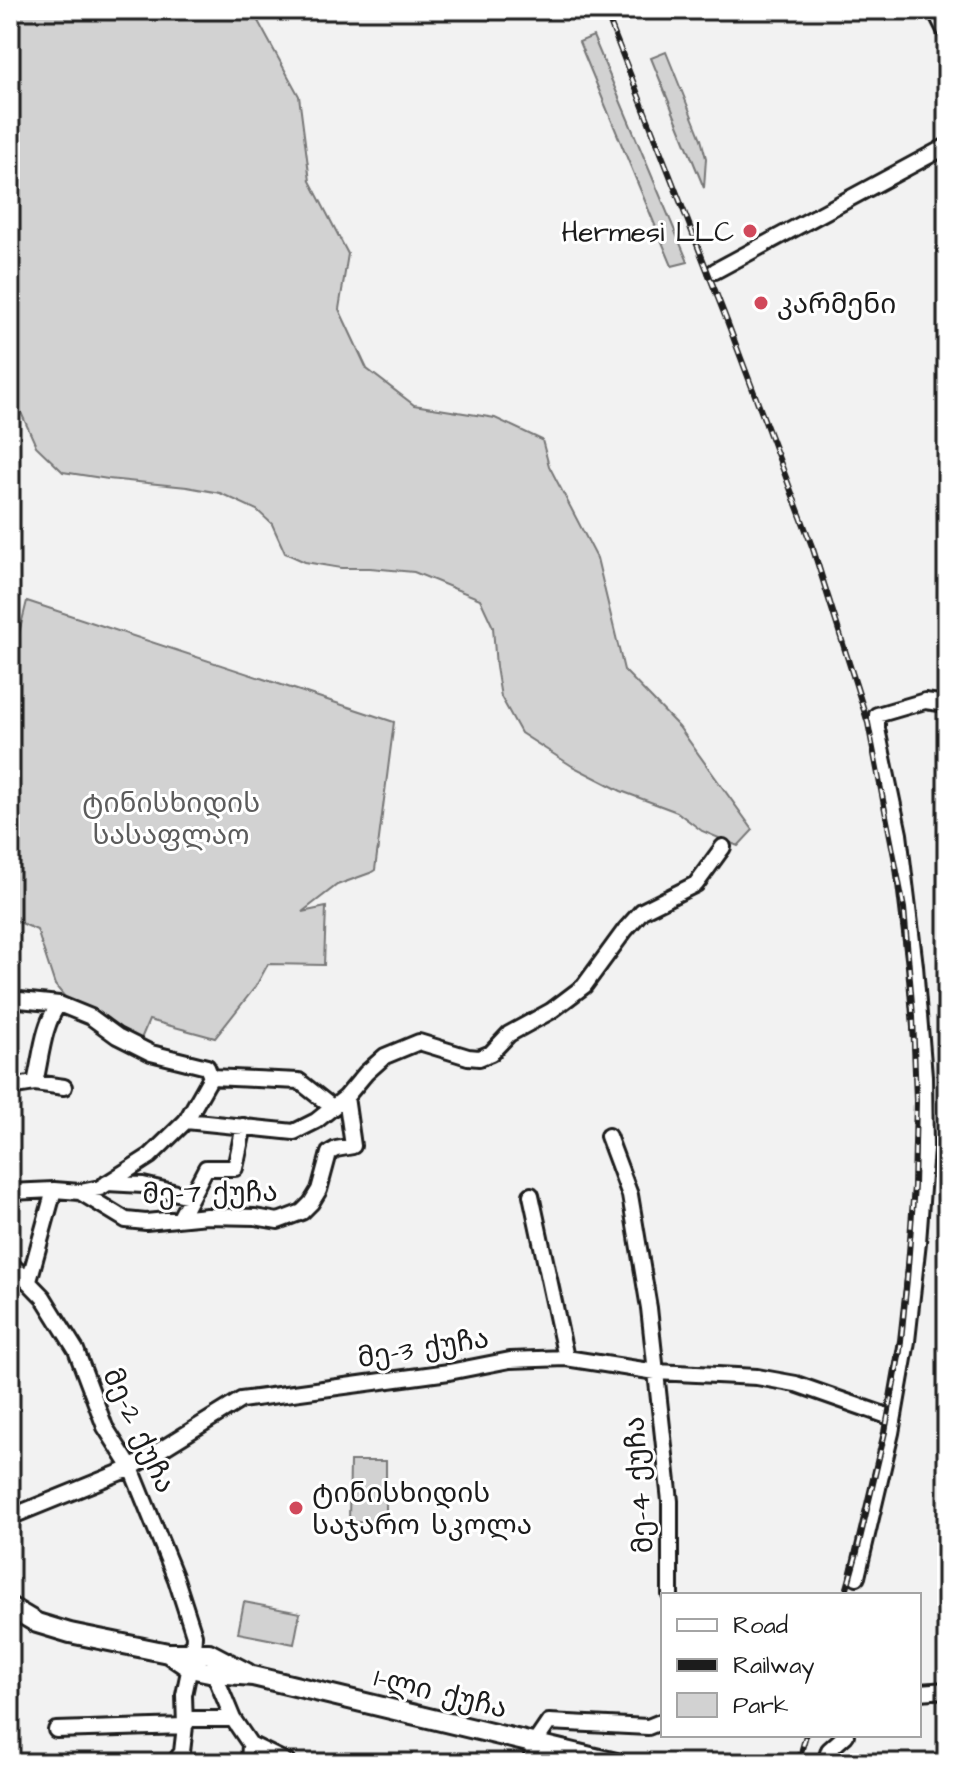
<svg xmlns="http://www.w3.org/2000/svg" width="957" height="1773" font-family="'Architects Daughter','Noto Sans Georgian',sans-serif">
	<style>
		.green { fill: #d2d2d2; stroke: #777; stroke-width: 2 }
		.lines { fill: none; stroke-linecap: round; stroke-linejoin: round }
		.minor-casing { stroke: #1c1c1c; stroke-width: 20 }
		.major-casing { stroke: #1c1c1c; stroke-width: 24 }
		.minor { stroke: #fff; stroke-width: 14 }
		.major { stroke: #fff; stroke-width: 18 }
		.rail-casing { stroke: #1c1c1c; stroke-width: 6 }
		.rail { stroke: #fff; stroke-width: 3; stroke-dasharray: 9; stroke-linecap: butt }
		.poi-dot { fill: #d1495b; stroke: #fff; stroke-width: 3 }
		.labels { text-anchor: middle; stroke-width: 6; stroke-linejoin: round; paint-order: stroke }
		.poi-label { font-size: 28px; fill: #1c1c1c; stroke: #fff; text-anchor: start }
		.park-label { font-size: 28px; fill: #5c5c5c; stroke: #fff }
		.street-label { font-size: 28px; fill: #1c1c1c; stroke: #fff }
	</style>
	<rect width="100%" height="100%" fill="#f2f2f2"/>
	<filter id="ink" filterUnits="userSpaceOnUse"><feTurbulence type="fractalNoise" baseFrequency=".0125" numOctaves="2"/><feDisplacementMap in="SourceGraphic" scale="16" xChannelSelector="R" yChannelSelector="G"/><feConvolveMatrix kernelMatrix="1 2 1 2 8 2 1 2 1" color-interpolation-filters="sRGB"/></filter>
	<g filter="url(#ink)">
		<!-- green -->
		<path class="green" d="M 10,10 L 252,10 L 299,96 L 310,181 L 348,254 L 339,309 L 367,369 L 414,405 L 495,418 L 542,440 L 549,466 L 597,558 L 624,670 L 679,727 L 753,830 L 738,846 L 702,831 L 677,812 L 621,791 L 572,766 L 521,733 L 501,697 L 496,667 L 493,627 L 480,599 L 414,572 L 370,568 L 341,568 L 305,562 L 285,553 L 272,524 L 257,510 L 220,493 L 187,487 L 108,479 L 63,472 L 36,446 L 19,408 L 14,366 L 10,347 Z
			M 593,36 L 688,262 L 672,266 L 579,42 Z
			M 666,52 L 701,139 L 706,158 L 704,188 L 651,58 Z
			M 27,601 L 394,722 L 375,870 L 370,873 L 337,885 L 302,912 L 326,907 L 324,965 L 268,964 L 256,986 L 215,1038 L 149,1020 L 138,1046 L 59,1004 L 65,997 L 55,985 L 37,930 L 10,918 L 10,669 Z
			M 350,1461 L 386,1461 L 386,1523 L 349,1522 Z
			M 244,1602 L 300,1613 L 294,1644 L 238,1633 Z"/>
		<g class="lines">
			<defs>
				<path id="minor" d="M 715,271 L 947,146
					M 10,999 L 59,1004 L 91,1017 L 117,1036 L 151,1053 L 207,1067 L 211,1077 L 299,1081 L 332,1107
					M 35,1083 C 41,1058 43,1024 59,1004
					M 10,1087 L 35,1083 L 64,1087
					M 186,1121 L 294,1132 L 316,1121 L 346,1097 L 366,1073 L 385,1056 L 419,1042 L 468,1057 L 479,1058 L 491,1053 L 509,1034 L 551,1011 L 584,986 L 625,930 L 642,911 L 696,884 L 723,847
					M 608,1136 L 630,1195 L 649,1308 L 670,1501 L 670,1595
					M 107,1183 L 143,1185 L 190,1196
					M 10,1192 L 54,1190 L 80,1192 L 100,1188 L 150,1156 L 186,1121 L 211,1077
					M 80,1192 L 126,1220 L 146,1222 L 207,1216 L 255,1217 L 278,1221 L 302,1212 L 311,1203 L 319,1190 L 329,1153 L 336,1149 L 353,1146 L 346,1097
					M 531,1195 L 566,1358
					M 180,1218 L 206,1168 L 235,1168 L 244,1126
					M 10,1263 L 43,1297 L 76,1350 L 105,1427 L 131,1468 L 176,1579 L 194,1635 L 193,1652 L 184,1695 L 185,1726 L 182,1752 L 174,1763
					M 29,1281 L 54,1190
					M 10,1517 L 131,1468 L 241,1400 L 449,1372 L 510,1360 L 566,1358 L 656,1372 L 757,1377 L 796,1384 L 893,1418
					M 857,1577 L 891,1433 L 907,1341 L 918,1242 L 925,1148 L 924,1076 L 915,966 L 899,834 L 877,729 L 877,715 L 925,701 L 947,704
					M 216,1665 L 214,1673 L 233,1719 L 250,1744 L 289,1763
					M 919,1692 L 947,1690
					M 56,1730 L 185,1726 L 189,1719 L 233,1719
					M 249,1763 L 250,1744
					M 531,1763 L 534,1744 L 549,1722 L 648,1727 L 663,1721
					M 825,1763 L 829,1750 L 846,1735"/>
				<path id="major" d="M 937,10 L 947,30
					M 10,1607 L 37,1623 L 70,1633 L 168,1653 L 209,1653 L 247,1673
					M 168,1653 L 190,1668 L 214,1673 L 253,1676 L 616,1763"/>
			</defs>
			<!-- minor casing -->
			<use href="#minor" class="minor-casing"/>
			<!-- major casing -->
			<use href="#major" class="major-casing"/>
			<!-- minor -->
			<use href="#minor" class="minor"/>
			<!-- major -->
			<use href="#major" class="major"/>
			<defs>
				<path id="rail" d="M 605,10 L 727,321 L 813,549 L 868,723 L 904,908 L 913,1016 L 916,1101 L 914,1186 L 907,1279 L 900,1351 L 885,1432 L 856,1556 L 845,1595
					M 798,1763 L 806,1735"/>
			</defs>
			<!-- rail casing -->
			<use href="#rail" class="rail-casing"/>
			<!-- rail -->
			<use href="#rail" class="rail"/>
		</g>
	</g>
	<!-- markers -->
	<g class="poi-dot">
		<circle cx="750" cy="231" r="8"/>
		<circle cx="761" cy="303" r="8"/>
		<circle cx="296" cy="1508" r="8"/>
	</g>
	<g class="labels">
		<!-- poi labels -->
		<g class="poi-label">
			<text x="734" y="241" text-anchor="end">Hermesi LLC</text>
			<text x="777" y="313">კარმენი</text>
			<text x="312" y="1502">ტინისხიდის<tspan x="312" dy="32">საჯარო სკოლა</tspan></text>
		</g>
		<!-- park labels -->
		<g class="park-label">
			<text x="171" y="812">ტინისხიდის<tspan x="171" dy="32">სასაფლაო</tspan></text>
		</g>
		<!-- street labels -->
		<g class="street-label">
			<text transform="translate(210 1192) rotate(-1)" y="10">მე-7 ქუჩა</text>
			<text transform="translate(423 1347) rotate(-9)" y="10">მე-3 ქუჩა</text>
			<text transform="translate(140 1430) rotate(65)" y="10">მე-2 ქუჩა</text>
			<text transform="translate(638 1485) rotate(-94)" y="10">მე-4 ქუჩა</text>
			<text transform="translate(441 1692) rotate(14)" y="10">1-ლი ქუჩა</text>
		</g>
	</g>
	<!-- margin -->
	<rect width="957" height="1773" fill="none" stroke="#fff" stroke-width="40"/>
	<rect x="20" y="20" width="917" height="1733" fill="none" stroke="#1c1c1c" stroke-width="3" filter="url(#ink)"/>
	<!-- legend -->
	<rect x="661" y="1593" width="260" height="144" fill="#ffffff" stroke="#a4a4a4" stroke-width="2"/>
	<rect x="677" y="1619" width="40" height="12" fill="#ffffff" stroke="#a4a4a4" stroke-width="2"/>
	<text x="733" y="1633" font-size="24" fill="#1c1c1c">Road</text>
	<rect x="677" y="1659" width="40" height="12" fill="#1c1c1c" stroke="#a4a4a4" stroke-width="2"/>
	<text x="733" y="1673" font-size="24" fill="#1c1c1c">Railway</text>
	<rect x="677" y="1693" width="40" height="24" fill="#d2d2d2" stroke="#a4a4a4" stroke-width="2"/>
	<text x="733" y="1713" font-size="24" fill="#1c1c1c">Park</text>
</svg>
